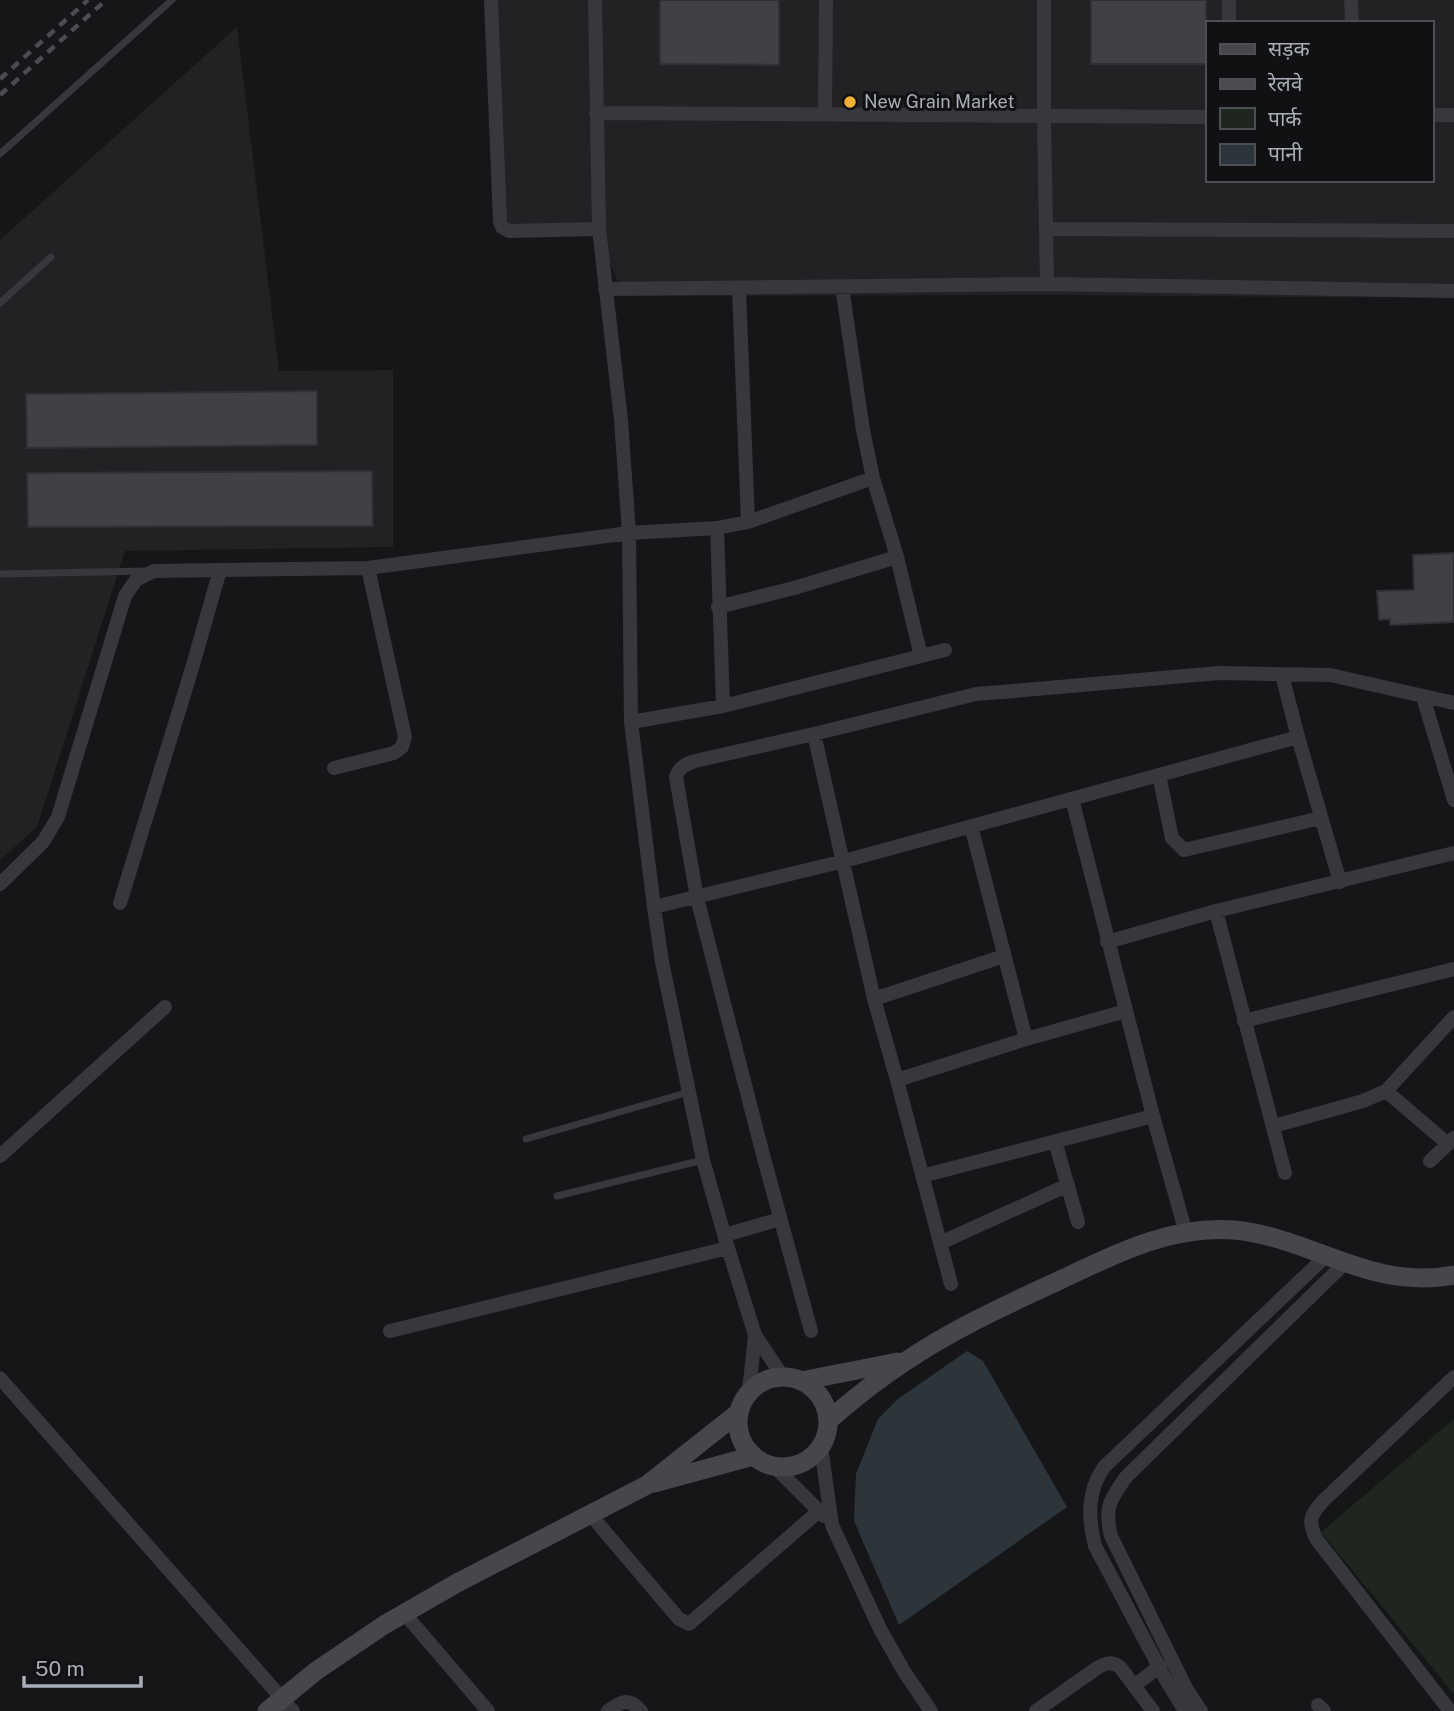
<svg xmlns="http://www.w3.org/2000/svg" width="1454" height="1711" font-family="'Public Sans','Noto Sans Devanagari',sans-serif">
	<style>
		.built { fill: #222225; fill-rule: evenodd }
		.green { fill: #1e261f }
		.water { fill: #2c353c }
		.building { fill: #404145; stroke: #303034; stroke-width: 2 }
		.lines { fill: none; stroke-linecap: round; stroke-linejoin: round }
		.service { stroke: #37383d; stroke-width: 7 }
		.minor { stroke: #37383d; stroke-width: 14 }
		.secondary { stroke: #45474d; stroke-width: 19 }
		.rail { stroke: #4a4c52; stroke-width: 4.5; stroke-dasharray: 9 7; stroke-linecap: butt }
		.poi-dot { fill: #f2b134; stroke: #111113; stroke-width: 2.5 }
		.labels { text-anchor: middle; stroke-width: 6; stroke-linejoin: round; paint-order: stroke }
		.poi-label { font-size: 18px; fill: #a8adb8; stroke: #111113; text-anchor: start }
	</style>
	<rect width="100%" height="100%" fill="#161618"/>
	<!-- built -->
	<path class="built" d="M 490,0 L 1454,0 L 1454,298 L 1050,295 L 624,296 L 598,236 L 497,233 ZM 1207,23 L 1431,23 L 1431,180 L 1207,180 Z
		M 237,27 L 279,371 L 393,370 L 393,547 L 125,551 L 37,827 L 0,860 L 0,240 Z"/>
	<!-- green -->
	<path class="green" d="M 1454,1419 L 1454,1694 L 1321,1532 Z"/>
	<!-- water -->
	<path class="water" d="M 967,1351 L 983,1361 L 1067,1507 L 899,1625 L 854,1521 L 856,1474 L 878,1419 L 898,1399 Z"/>
	<!-- building -->
	<path class="building" d="M 660,0 L 779,0 L 779,65 L 660,64 Z
		M 1091,0 L 1206,0 L 1206,64 L 1091,64 Z
		M 317,391 L 317,445 L 27,448 L 26,394 Z
		M 372,471 L 373,526 L 28,527 L 27,473 Z
		M 1454,553 L 1454,622 L 1390,625 L 1390,619 L 1379,620 L 1377,591 L 1414,590 L 1413,555 Z"/>
	<g class="lines">
		<!-- service -->
		<path class="service" d="M 0,154 L 172,0
			M 0,303 L 51,257
			M 0,574 L 146,571
			M 526,1139 L 689,1092
			M 557,1196 L 703,1160"/>
		<!-- minor -->
		<path class="minor" d="M 491,0 L 500,222 L 502,227 L 509,231 L 599,229
			M 595,0 L 599,229 L 621,420 L 629,533 L 631,722 L 654,907 L 662,962 L 703,1160 L 728,1248 L 755,1335 L 783,1377
			M 1044,0 L 1044,118 L 1047,284
			M 1229,0 L 1229,23
			M 1351,0 L 1352,23
			M 596,113 L 1207,117
			M 825,114 L 826,0
			M 1431,115 L 1454,115
			M 1046,229 L 1454,231
			M 842,287 L 863,430 L 873,478 L 897,557 L 921,656
			M 605,289 L 1047,284 L 1454,291
			M 739,289 L 748,522
			M 717,528 L 723,706
			M 718,607 L 794,588 L 897,557
			M 1282,675 L 1298,737 L 1340,882
			M 1423,697 L 1454,800
			M 631,722 L 723,706 L 945,650
			M 814,734 L 874,999 L 897,1080 L 951,1284
			M 334,768 L 394,753 L 402,747 L 405,737 L 368,568
			M 1159,775 L 1172,838 L 1184,850 L 1321,818
			M 1072,799 L 1153,1116 L 1186,1233
			M 971,826 L 1026,1039
			M 0,884 L 43,842 L 58,817 L 125,596 L 136,580 L 154,571 L 368,568 L 629,533 L 717,528 L 748,522 L 873,478
			M 120,903 L 193,665 L 220,570
			M 654,907 L 844,861 L 1298,737
			M 1216,911 L 1285,1173
			M 1107,942 L 1216,911 L 1454,853
			M 874,999 L 1004,956
			M 1244,1021 L 1454,969
			M 897,1080 L 1026,1039 L 1126,1011
			M 1386,1091 L 1448,1144
			M 1274,1126 L 1363,1101 L 1386,1091 L 1454,1017
			M 1055,1141 L 1078,1222
			M 0,1156 L 165,1007
			M 1430,1161 L 1454,1138
			M 922,1176 L 1153,1116
			M 725,1235 L 780,1219
			M 940,1243 L 1068,1185
			M 390,1331 L 728,1248
			M 811,1331 L 762,1151 L 697,898 L 676,777 C 679,767 686,764 695,761 L 814,734 L 976,694 L 1002,692 L 1219,673 L 1330,675 L 1454,703
			M 0,1378 L 293,1711
			M 749,1391 L 755,1335
			M 821,1447 L 832,1525 L 880,1629 L 905,1673 L 931,1711
			M 775,1467 L 824,1516
			M 590,1514 L 679,1619 L 689,1624 L 819,1511
			M 404,1613 L 488,1711
			M 1134,1686 L 1160,1666
			M 1318,1705 L 1324,1711
			M 608,1711 C 622,1701 629,1697 641,1711
			M 1036,1711 L 1097,1668 C 1106,1663 1111,1661 1120,1667 L 1153,1711
			M 1185,1711 L 1165,1678 L 1095,1546 C 1088,1517 1087,1492 1104,1467 L 1325,1257
			M 1201,1711 L 1186,1688 L 1111,1536 C 1104,1508 1110,1500 1126,1477 L 1345,1263
			M 1450,1711 L 1317,1540 C 1307,1521 1310,1515 1324,1500 L 1454,1377"/>
		<!-- secondary -->
		<path class="secondary" d="M738 1422a45 45 0 1 1 90 0a45 45 0 1 1-90 0Z
			M 801,1381 L 898,1362
			M 828,1421 C 852,1400 877,1380 903,1363 C 951,1330 1006,1305 1058,1281 C 1113,1255 1170,1225 1234,1230 C 1311,1237 1369,1291 1454,1275
			M 654,1483 L 753,1456
			M 267,1711 L 316,1671 L 384,1625 L 457,1583 L 647,1485 L 738,1413"/>
		<!-- rail -->
		<path class="rail" d="M 0,79 L 88,0
			M 0,95 L 106,0"/>
	</g>
	<!-- markers -->
	<circle class="poi-dot" cx="850" cy="102" r="7"/>
	<g class="labels">
		<!-- poi labels -->
		<g class="poi-label">
			<text x="864" y="108">New Grain Market</text>
		</g>
	</g>
	<!-- legend -->
	<rect x="1206" y="21" width="228" height="161" fill="#111113" stroke="#4d4f55" stroke-width="2"/>
	<rect x="1220" y="44" width="35" height="10" fill="#45474d" stroke="#4d4f55" stroke-width="2"/>
	<text x="1268" y="56" font-size="21" fill="#a8adb8">सड़क</text>
	<rect x="1220" y="79" width="35" height="10" fill="#4a4c52" stroke="#4d4f55" stroke-width="2"/>
	<text x="1268" y="91" font-size="21" fill="#a8adb8">रेलवे</text>
	<rect x="1220" y="108" width="35" height="21" fill="#1e261f" stroke="#4d4f55" stroke-width="2"/>
	<text x="1268" y="126" font-size="21" fill="#a8adb8">पार्क</text>
	<rect x="1220" y="144" width="35" height="21" fill="#2c353c" stroke="#4d4f55" stroke-width="2"/>
	<text x="1268" y="161" font-size="21" fill="#a8adb8">पानी</text>
	<!-- scale -->
	<path d="M24 1676v10h117v-10" fill="none" stroke="#a8adb8" stroke-width="3.5"/>
	<text x="35" y="1676" font-size="21" fill="#a8adb8" stroke="#111113" stroke-width="5" paint-order="stroke">50 m</text>
</svg>
